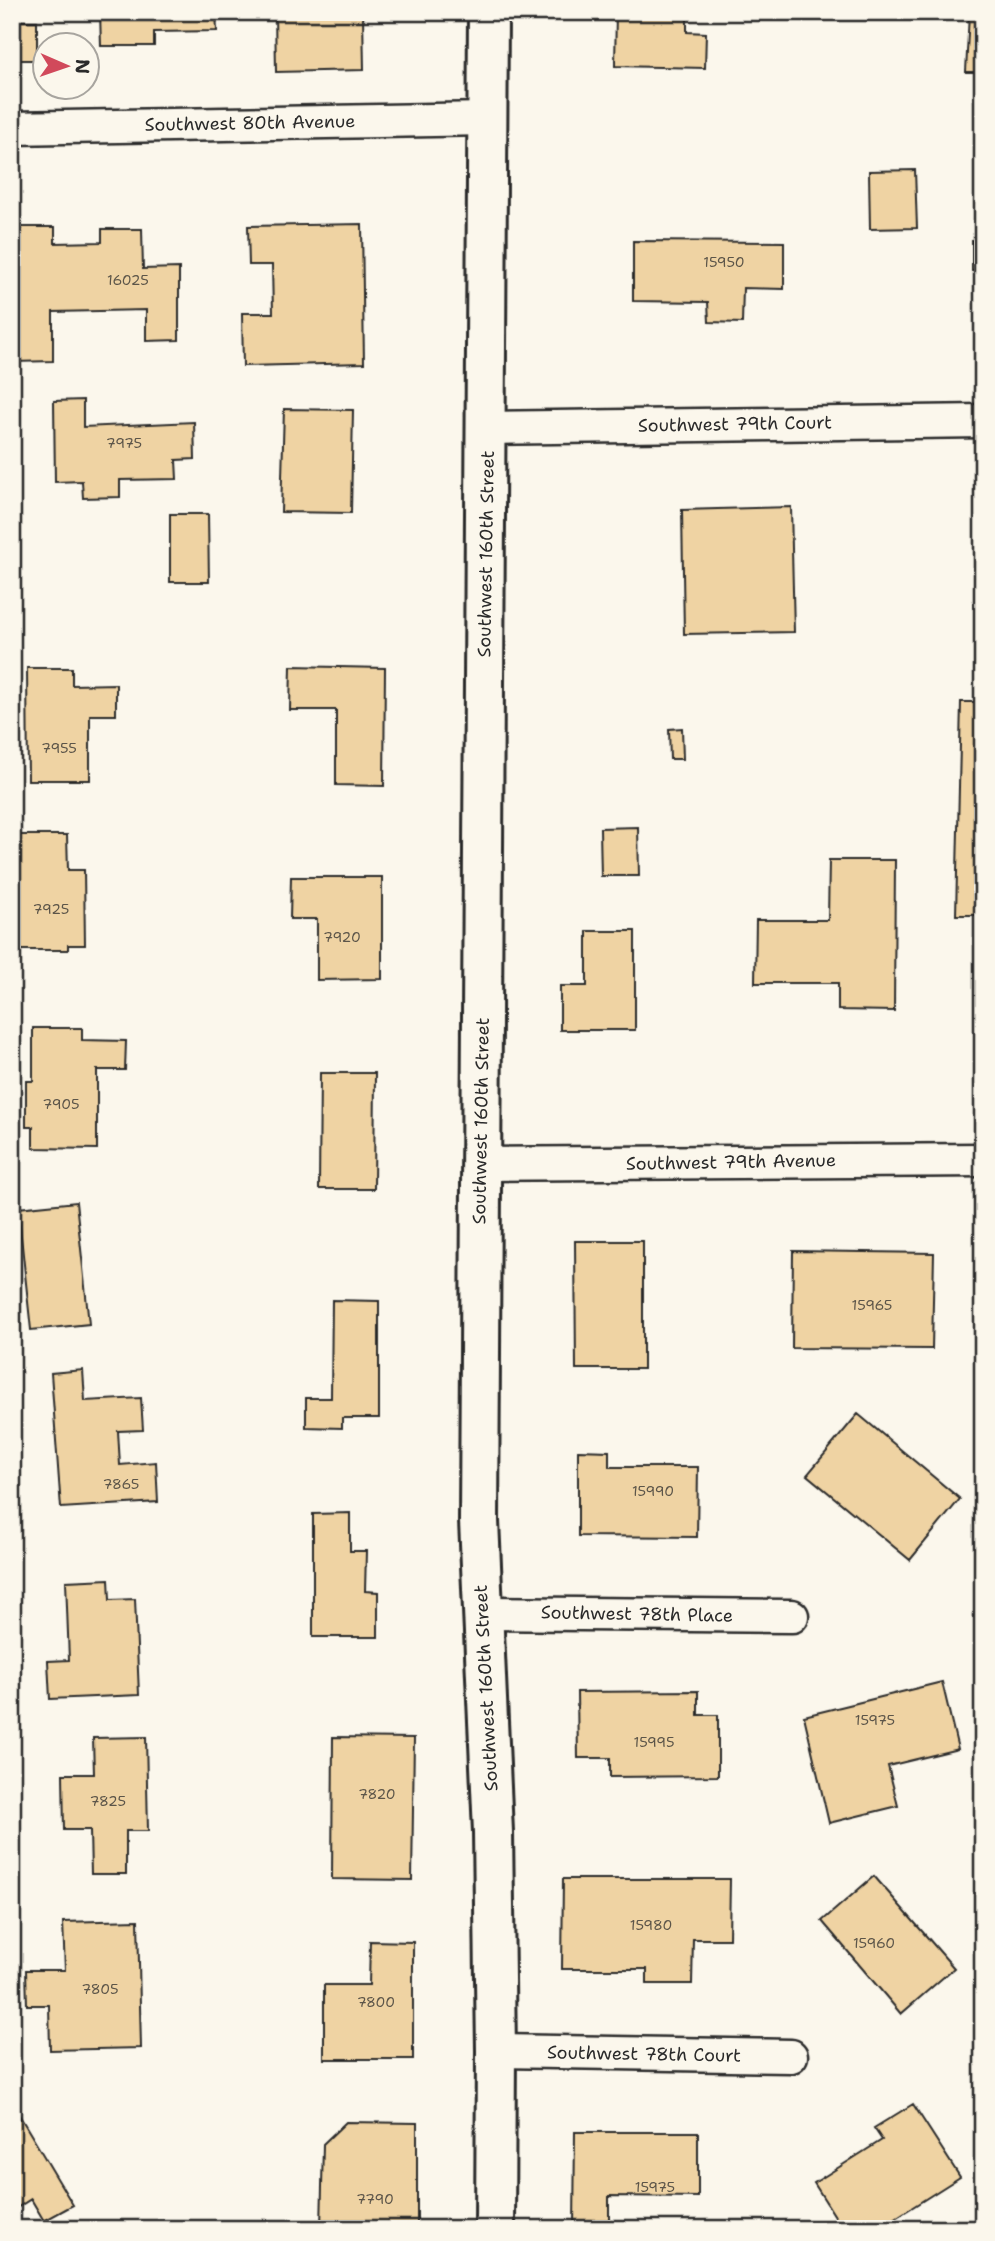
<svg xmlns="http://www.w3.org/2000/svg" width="995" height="2241" font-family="'Shantell Sans',sans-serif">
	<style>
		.building { fill: #efd3a3; stroke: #2b2b2b; stroke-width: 2 }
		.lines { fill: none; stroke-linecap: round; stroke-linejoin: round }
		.street-casing { stroke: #2b2b2b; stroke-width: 37 }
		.secondary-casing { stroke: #2b2b2b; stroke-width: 44 }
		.street { stroke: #fbf7ec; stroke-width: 32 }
		.secondary { stroke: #fbf7ec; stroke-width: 38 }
		.labels { text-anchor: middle; stroke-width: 7; stroke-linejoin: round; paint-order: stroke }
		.number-label { font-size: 14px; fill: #5c5549 }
		.street-label { font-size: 18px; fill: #2b2b2b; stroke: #fbf7ec }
	</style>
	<rect width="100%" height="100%" fill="#fbf7ec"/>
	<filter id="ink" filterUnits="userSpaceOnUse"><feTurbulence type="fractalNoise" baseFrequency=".0143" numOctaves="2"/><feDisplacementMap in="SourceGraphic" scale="14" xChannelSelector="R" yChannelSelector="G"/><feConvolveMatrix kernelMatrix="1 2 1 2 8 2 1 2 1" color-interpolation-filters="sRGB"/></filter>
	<g filter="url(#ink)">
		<!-- building -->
		<path class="building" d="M 12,12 L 17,12 L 16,21 L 37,21 L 37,60 L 12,60 Z
			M 100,12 L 216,12 L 217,31 L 154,32 L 154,46 L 101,46 Z
			M 275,12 L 373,12 L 363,15 L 364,70 L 276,72 Z
			M 616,12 L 687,12 L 687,32 L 706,33 L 705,68 L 615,66 Z
			M 983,12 L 983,72 L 966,72 L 969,13 L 952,12 Z
			M 915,170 L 917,228 L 870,229 L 869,171 Z
			M 362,224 L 364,363 L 243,366 L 242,313 L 273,313 L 272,265 L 249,265 L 248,226 Z
			M 12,227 L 55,227 L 55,243 L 102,242 L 102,229 L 142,229 L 143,269 L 179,268 L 179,340 L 146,341 L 146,310 L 53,312 L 53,361 L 13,362 Z
			M 972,240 L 983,240 L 983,271 L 972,271 Z
			M 633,241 L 784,242 L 784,289 L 743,288 L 742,323 L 709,322 L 708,302 L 633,301 Z
			M 83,400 L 83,427 L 194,422 L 195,459 L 176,460 L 177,479 L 120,480 L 120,497 L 83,498 L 82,481 L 55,482 L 54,401 Z
			M 284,409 L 353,410 L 351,513 L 281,512 Z
			M 791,507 L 794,632 L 684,634 L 682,510 Z
			M 170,514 L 208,514 L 209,582 L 170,582 Z
			M 291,666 L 385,668 L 384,786 L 336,785 L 336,710 L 290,710 Z
			M 27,668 L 72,668 L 72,685 L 116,684 L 116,715 L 90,715 L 90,780 L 28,780 Z
			M 961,702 L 983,702 L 983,915 L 956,915 Z
			M 682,728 L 683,759 L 670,759 L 669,729 Z
			M 638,827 L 639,876 L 601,876 L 600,828 Z
			M 19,835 L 67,835 L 68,870 L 84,870 L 85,945 L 68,945 L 68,950 L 17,950 Z
			M 829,860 L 895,860 L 894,1011 L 838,1010 L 838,983 L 755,983 L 756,920 L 828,920 Z
			M 291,877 L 382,877 L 382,979 L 317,980 L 317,919 L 290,919 Z
			M 587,931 L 635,931 L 635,1030 L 560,1030 L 560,986 L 587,986 Z
			M 33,1028 L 82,1028 L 82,1040 L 126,1041 L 125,1070 L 97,1070 L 97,1149 L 33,1148 L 33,1127 L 26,1127 L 26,1081 L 33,1081 Z
			M 320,1073 L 375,1073 L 374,1189 L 319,1189 Z
			M 76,1202 L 89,1324 L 31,1330 L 18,1208 Z
			M 575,1241 L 643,1241 L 643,1369 L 576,1369 Z
			M 793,1251 L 934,1253 L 932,1349 L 792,1348 Z
			M 332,1300 L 379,1301 L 379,1418 L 342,1418 L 342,1428 L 306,1427 L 306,1398 L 331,1398 Z
			M 83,1370 L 85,1401 L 141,1398 L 143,1430 L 118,1431 L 120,1465 L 156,1462 L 158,1502 L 61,1508 L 51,1373 Z
			M 858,1414 L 960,1499 L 910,1560 L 807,1475 Z
			M 578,1450 L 609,1451 L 609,1467 L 698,1467 L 697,1537 L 578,1536 Z
			M 350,1513 L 350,1551 L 366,1551 L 365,1591 L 378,1592 L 378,1637 L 313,1637 L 313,1514 Z
			M 109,1579 L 110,1600 L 135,1599 L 139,1695 L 50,1699 L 48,1661 L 69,1660 L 66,1581 Z
			M 942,1682 L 958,1749 L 888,1766 L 898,1806 L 829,1823 L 804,1716 Z
			M 698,1691 L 698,1715 L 718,1715 L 718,1776 L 610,1777 L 610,1758 L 578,1758 L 577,1692 Z
			M 146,1737 L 148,1831 L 126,1831 L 126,1874 L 91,1874 L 90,1830 L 64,1830 L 63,1774 L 94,1774 L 93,1738 Z
			M 333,1737 L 414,1738 L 412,1880 L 332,1879 Z
			M 874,1876 L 954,1968 L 901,2014 L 822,1921 Z
			M 563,1879 L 730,1879 L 729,1939 L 693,1939 L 692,1984 L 647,1984 L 647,1969 L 562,1969 Z
			M 138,1920 L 141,2048 L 50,2050 L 49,2005 L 27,2005 L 26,1970 L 65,1970 L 63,1922 Z
			M 370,1941 L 413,1942 L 413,2059 L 324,2059 L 324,1985 L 369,1985 Z
			M 12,2103 L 73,2205 L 44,2221 L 31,2199 L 12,2211 Z
			M 913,2104 L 960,2177 L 886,2224 L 889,2229 L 843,2229 L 814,2183 L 882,2140 L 874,2128 Z
			M 346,2122 L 417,2123 L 417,2229 L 321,2229 L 323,2144 Z
			M 575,2132 L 698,2132 L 698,2197 L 609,2196 L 609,2229 L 574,2229 Z"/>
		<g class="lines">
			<defs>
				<path id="street" d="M 12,128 L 487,119
					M 488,428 L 983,421
					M 480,1164 L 983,1160
					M 482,1613 L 792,1616
					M 496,2051 L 791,2056"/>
				<path id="secondary" d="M 488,12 L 479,1521 L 493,1832 L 496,2051 L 495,2229"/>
			</defs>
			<!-- street casing -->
			<use href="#street" class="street-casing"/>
			<!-- secondary casing -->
			<use href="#secondary" class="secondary-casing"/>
			<!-- street -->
			<use href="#street" class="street"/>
			<!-- secondary -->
			<use href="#secondary" class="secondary"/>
		</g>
	</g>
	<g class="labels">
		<!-- number labels -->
		<g class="number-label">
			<text x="724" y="267">15950</text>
			<text x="128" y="285">16025</text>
			<text x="124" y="448">7975</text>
			<text x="59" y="753">7955</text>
			<text x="51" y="914">7925</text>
			<text x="342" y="942">7920</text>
			<text x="61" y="1109">7905</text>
			<text x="872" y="1310">15965</text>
			<text x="121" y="1489">7865</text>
			<text x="653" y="1496">15990</text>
			<text x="875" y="1725">15975</text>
			<text x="654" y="1747">15995</text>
			<text x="377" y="1799">7820</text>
			<text x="108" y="1806">7825</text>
			<text x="651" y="1930">15980</text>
			<text x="874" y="1948">15960</text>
			<text x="100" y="1994">7805</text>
			<text x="376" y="2007">7800</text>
			<text x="655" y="2192">15975</text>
			<text x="375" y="2204">7790</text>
		</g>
		<!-- street labels -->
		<g class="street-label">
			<text transform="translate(250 123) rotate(-1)" y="6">Southwest 80th Avenue</text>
			<text transform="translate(735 424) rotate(-1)" y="6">Southwest 79th Court</text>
			<text transform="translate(486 554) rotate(-89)" y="6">Southwest 160th Street</text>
			<text transform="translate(481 1121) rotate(-89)" y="6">Southwest 160th Street</text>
			<text transform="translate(731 1162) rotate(-1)" y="6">Southwest 79th Avenue</text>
			<text transform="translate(637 1614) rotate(1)" y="6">Southwest 78th Place</text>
			<text transform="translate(486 1688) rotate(-93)" y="6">Southwest 160th Street</text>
			<text transform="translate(644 2054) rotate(1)" y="6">Southwest 78th Court</text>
		</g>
	</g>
	<!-- margin -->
	<rect width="995" height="2241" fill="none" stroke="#fbf7ec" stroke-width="42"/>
	<rect x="21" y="21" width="953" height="2199" fill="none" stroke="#2b2b2b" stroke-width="2.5" filter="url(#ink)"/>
	<!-- north arrow -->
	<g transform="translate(66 66) rotate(92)"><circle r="33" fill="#fbf7ec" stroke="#a8a59f" stroke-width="2"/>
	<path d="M0-5L12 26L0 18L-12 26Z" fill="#d1495b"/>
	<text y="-10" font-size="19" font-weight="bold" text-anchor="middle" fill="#2b2b2b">N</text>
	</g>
</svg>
